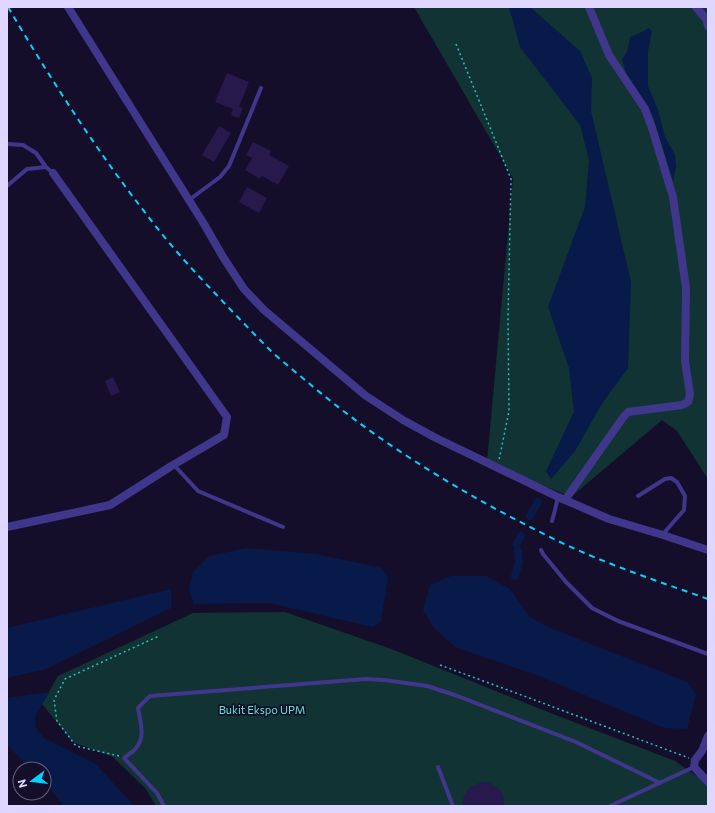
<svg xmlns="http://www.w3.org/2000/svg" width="715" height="813" font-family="Commissioner,sans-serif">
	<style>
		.green { fill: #113334 }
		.water { fill: #071a4a }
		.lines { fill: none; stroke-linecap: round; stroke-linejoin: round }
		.canal { stroke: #071a4a; stroke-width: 8 }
		.building { fill: #27194c }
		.path { stroke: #27c0c3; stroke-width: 1.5; stroke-dasharray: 2 3; stroke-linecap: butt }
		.service { stroke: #40368c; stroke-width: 4 }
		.minor { stroke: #40368c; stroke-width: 8 }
		.rail { stroke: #03d2ff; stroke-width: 2; stroke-dasharray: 6 5; stroke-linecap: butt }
		.labels { text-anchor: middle; stroke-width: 3.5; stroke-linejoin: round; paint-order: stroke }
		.park-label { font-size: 11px; fill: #5ae8d0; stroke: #150e2a }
	</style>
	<rect width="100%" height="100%" fill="#150e2a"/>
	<!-- green -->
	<path class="green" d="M 414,7 L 708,7 L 708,479 L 677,431 L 662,420 L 571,497 L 487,462 L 513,178 Z
		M 285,612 L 394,650 L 548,712 L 675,761 L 708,784 L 708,806 L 156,806 L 146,789 L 113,757 L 73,742 L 42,704 L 58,676 L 193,613 Z"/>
	<!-- water -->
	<path class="water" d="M 509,7 L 530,7 L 580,51 L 592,78 L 591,111 L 631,282 L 628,368 L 603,402 L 575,451 L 551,479 L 546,471 L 574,412 L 569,368 L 548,307 L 585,207 L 589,160 L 580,125 L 520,47 Z
		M 649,28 L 652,32 L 648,51 L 648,86 L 658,110 L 665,137 L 675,155 L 676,167 L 673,181 L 653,117 L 626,73 L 622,59 L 627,52 L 630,37 L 642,32 Z
		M 247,548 L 316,554 L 382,568 L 388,578 L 381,621 L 373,627 L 269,603 L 194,604 L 189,589 L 193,572 L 209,556 Z
		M 451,576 L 486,576 L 510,589 L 530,617 L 548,627 L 687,682 L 696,694 L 687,729 L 664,728 L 539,676 L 455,647 L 434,628 L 423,610 L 430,585 Z
		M 171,589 L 171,608 L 46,669 L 7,678 L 7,628 Z
		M 49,692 L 35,717 L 36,728 L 44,738 L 96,764 L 134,806 L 64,806 L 49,787 L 44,782 L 44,769 L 31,769 L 7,745 L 7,698 Z"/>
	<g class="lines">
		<!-- canal -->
		<path class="canal" d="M 530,516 L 538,502
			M 517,544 L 521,536
			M 515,576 L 519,562 L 518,551"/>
	</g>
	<!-- building -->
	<path class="building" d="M 227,73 L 249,82 L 239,107 L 243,108 L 239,118 L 231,115 L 233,109 L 215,102 Z
		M 219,126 L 231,133 L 214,162 L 202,155 Z
		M 253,142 L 271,151 L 269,155 L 289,166 L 278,185 L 262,176 L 260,179 L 245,170 L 252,158 L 246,155 Z
		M 247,187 L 267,198 L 259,213 L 239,202 Z
		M 113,377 L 120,392 L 111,396 L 105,381 Z
		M 486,782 L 490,783 L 496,787 L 501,791 L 504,798 L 504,806 L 462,806 L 464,796 L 470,787 L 479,783 Z"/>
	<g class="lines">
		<!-- path -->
		<path class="path" d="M 456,44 L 511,179 L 508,318 L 509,411 L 499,460
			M 440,665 L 516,693 L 689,758
			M 119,756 L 76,746 L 57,721 L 54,700 L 65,679 L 159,636"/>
		<!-- service -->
		<path class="service" d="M 7,144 L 23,145 L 36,153 L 46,167
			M 7,186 L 27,169 L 46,167 L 53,173
			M 189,200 L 220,177 L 229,166 L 261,88
			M 174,465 L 198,491 L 283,527
			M 638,496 L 665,479 L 671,478 L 677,482 L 685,496 L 684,510 L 663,534
			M 552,521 L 555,510 L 558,497
			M 541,550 L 543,554 L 566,582 L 592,608 L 618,621 L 708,654
			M 438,767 L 453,806
			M 164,806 L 157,793 L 124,758 C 128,755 133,752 136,748 C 146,737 140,721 138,708 L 150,696 L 366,679 L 384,680 L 427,686 L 455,695 L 576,742 L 660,783
			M 610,806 L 694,767"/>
		<!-- minor -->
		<path class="minor" d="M 68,7 L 204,224 L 223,257 L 244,289 L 264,310 L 366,396 L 377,403 L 403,420 L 434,437 L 558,497 L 609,519 L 663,535 L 708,550
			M 696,7 L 706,19 L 708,26
			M 565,500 L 622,419 L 628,412 L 682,405 L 688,402 L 690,394 L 685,361 L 686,288 L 673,197 L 652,128 L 645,109 L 609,55 L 589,7
			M 7,527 L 110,505 L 173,465 L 224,435 L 227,417 L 53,173
			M 708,736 L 702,751 L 695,760 L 694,767 L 708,782"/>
		<!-- rail -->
		<path class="rail" d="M 8,7 C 50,78 96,150 147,215 C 166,240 187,264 209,287 C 229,308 250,330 271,351 C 284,363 298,374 311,385 C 386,448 470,498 558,541 C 606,564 657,581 708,599"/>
	</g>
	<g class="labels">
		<!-- park labels -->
		<g class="park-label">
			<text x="262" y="714">Bukit Ekspo UPM</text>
		</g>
	</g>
	<!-- border -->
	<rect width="715" height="813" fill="none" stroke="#dfd7ff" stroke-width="16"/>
	<!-- north arrow -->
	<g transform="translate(32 781) rotate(255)"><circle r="19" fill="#150e2a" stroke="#665e7f"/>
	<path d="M0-3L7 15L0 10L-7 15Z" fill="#03d2ff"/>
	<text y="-6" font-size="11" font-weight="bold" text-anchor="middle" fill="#dfd7ff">N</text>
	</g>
</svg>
